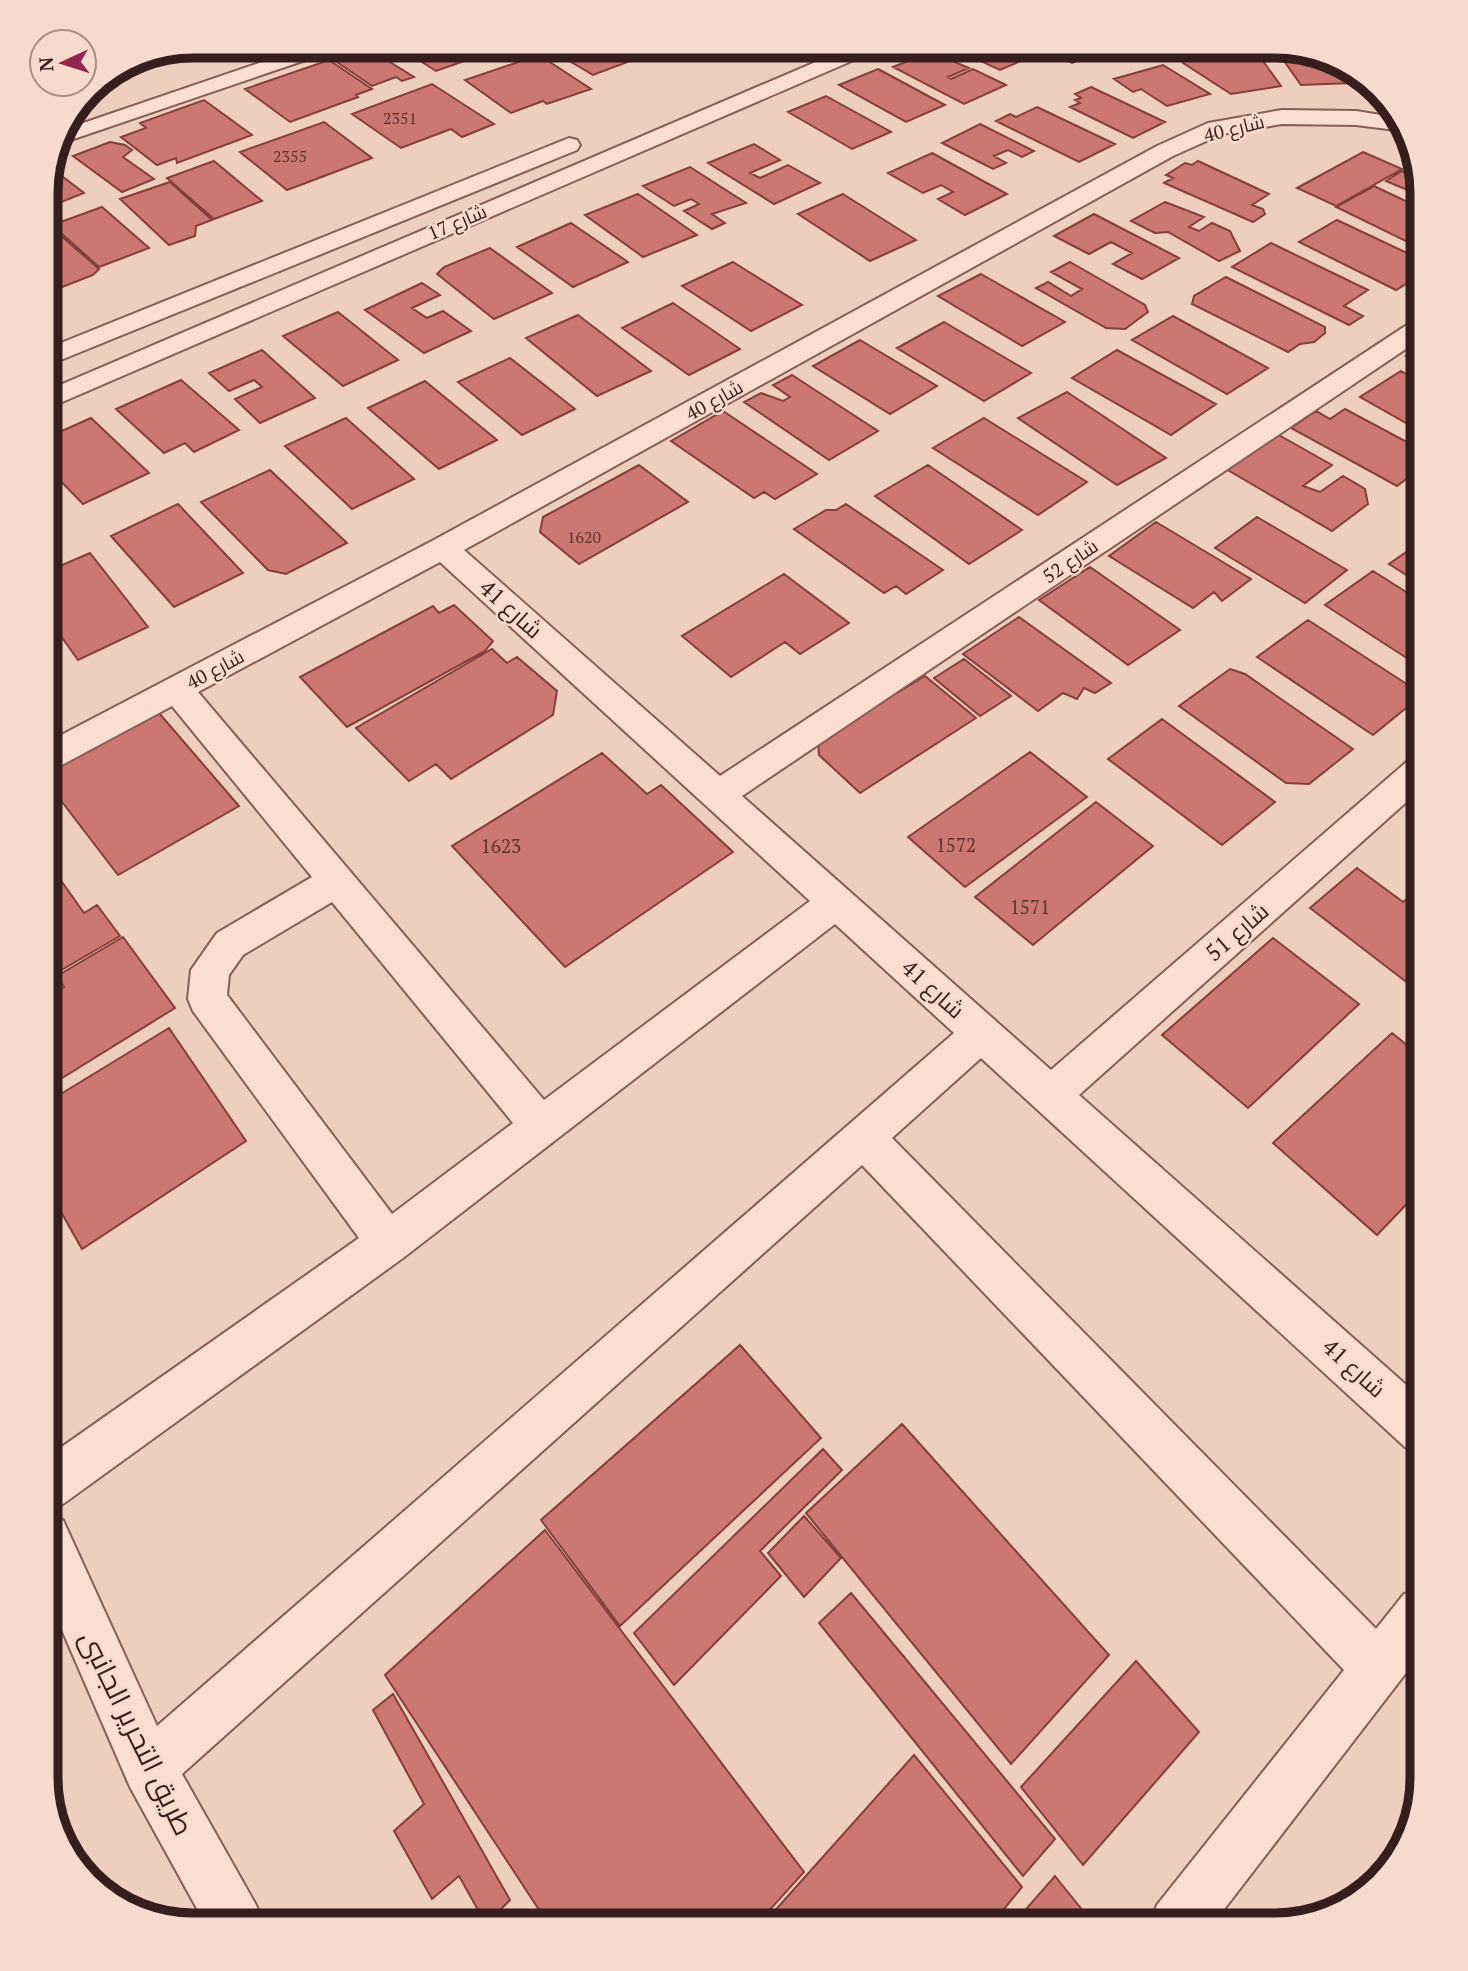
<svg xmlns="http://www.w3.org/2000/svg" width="1468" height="1971" font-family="'PT Serif',Cairo,serif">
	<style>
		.building { fill: #cd7773; stroke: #853e3c; stroke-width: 2 }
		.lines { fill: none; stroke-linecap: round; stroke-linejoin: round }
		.minor-casing { stroke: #865e57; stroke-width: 4 }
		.minor { fill: #f9ded1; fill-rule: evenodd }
		.labels { text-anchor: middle; stroke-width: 5; stroke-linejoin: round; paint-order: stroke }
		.far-number-label { font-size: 16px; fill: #5b3431 }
		.far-street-label { font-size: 19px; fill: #351e1b; stroke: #f5dbcd }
		.number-label { font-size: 19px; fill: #5b3431 }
		.street-label { font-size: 23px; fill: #351e1b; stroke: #f5dbcd }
		.near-street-label { font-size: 28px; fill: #351e1b; stroke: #f5dbcd }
		.rim { fill: none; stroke: #351e1b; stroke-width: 9 }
	</style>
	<rect width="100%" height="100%" fill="#eecebe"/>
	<!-- building -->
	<path class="building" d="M 193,46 L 222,46 L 201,52 L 176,49 Z
		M 359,46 L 364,46 L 414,77 L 402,81 L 396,77 L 372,86 L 331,58 L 332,55 Z
		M 397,46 L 449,46 L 470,59 L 436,71 Z
		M 544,46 L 670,46 L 593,75 Z
		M 692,46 L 726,46 L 705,53 Z
		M 948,46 L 1014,46 L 1034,55 L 1000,70 Z
		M 1040,46 L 1120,46 L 1072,63 Z
		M 1237,46 L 1252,46 L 1281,86 L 1231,94 L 1183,63 L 1182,56 Z
		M 1282,46 L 1348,65 L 1352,68 L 1352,83 L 1301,85 L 1275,48 Z
		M 931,52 L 969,68 L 948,77 L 951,79 L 973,69 L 1006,85 L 964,104 L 893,67 Z
		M 539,55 L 591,89 L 547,104 L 543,101 L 511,113 L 465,80 Z
		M 142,56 L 156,66 L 92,87 L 95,82 Z
		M 329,60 L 372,89 L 356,95 L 358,97 L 290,122 L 245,89 Z
		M 1163,65 L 1210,94 L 1167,106 L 1141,89 L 1133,92 L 1114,79 Z
		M 878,69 L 945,105 L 906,122 L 839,85 Z
		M 432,84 L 494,124 L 462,137 L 451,129 L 401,148 L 352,114 Z
		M 1091,87 L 1165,122 L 1133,138 L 1070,107 L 1080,103 L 1075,100 L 1081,98 L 1075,94 Z
		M 826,96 L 891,132 L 852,149 L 788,112 Z
		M 204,100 L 252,135 L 177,163 L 176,158 L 157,165 L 121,137 L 146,128 L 140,123 Z
		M 1037,107 L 1115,144 L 1079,162 L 996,121 L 1010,114 L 1016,117 Z
		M 324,122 L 372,158 L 287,190 L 240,152 Z
		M 980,124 L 1034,151 L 1022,157 L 1008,150 L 994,156 L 1006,163 L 993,169 L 942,143 Z
		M 110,142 L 125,145 L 132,150 L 123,157 L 154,179 L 122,192 L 73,156 Z
		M 754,144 L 780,160 L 750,173 L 760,178 L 788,165 L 820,183 L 774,204 L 708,163 Z
		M 1363,152 L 1402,169 L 1336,206 L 1297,188 Z
		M 932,153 L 1007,194 L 965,215 L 938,199 L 953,192 L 941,185 L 923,193 L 888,173 Z
		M 214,161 L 262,201 L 214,219 L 167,178 Z
		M 1198,161 L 1269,194 L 1252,205 L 1263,209 L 1265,214 L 1253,222 L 1164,183 L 1173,178 L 1166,175 L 1185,163 L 1192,165 Z
		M 50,167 L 84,193 L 46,208 L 46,183 Z
		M 690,167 L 746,203 L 712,214 L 725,223 L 712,229 L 684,211 L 699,204 L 691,199 L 674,206 L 643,186 Z
		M 1402,171 L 1411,175 L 1416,171 L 1422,196 L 1386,181 Z
		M 170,182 L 212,220 L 196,226 L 195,236 L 169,245 L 120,199 Z
		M 1374,186 L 1422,209 L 1422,249 L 1336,207 Z
		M 638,194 L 697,235 L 643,257 L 585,215 Z
		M 843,194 L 916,240 L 870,261 L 798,214 Z
		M 1165,202 L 1204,217 L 1189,227 L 1199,231 L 1212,223 L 1230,231 L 1240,251 L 1219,261 L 1168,232 L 1155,233 L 1131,221 Z
		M 102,207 L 149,248 L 99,267 L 52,225 Z
		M 1094,214 L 1179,258 L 1142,279 L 1113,264 L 1132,253 L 1111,242 L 1089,254 L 1054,236 Z
		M 1337,220 L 1422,260 L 1422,274 L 1396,290 L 1299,242 Z
		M 571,223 L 628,262 L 573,287 L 517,247 Z
		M 51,227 L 99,269 L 93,275 L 47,293 L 46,229 Z
		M 1271,243 L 1368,290 L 1344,306 L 1363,316 L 1349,325 L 1232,267 Z
		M 490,248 L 552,293 L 494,319 L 437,274 L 444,267 Z
		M 733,262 L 802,305 L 751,331 L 682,286 Z
		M 1070,262 L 1145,305 L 1148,312 L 1125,329 L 1106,328 L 1036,288 L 1048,282 L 1071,296 L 1082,289 L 1051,272 Z
		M 981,274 L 1065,322 L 1022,346 L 938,296 Z
		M 1226,277 L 1325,327 L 1325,333 L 1314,342 L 1300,344 L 1288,352 L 1192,304 L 1194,296 Z
		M 422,283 L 440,295 L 412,308 L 427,318 L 443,311 L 471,331 L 424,353 L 365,310 Z
		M 673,303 L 740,349 L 689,375 L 622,328 Z
		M 338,312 L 398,360 L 343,386 L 283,336 Z
		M 578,315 L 651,371 L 597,396 L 526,338 Z
		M 1173,316 L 1268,368 L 1227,394 L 1132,340 Z
		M 944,322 L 1031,373 L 984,401 L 897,348 Z
		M 860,340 L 937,386 L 890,414 L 813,366 Z
		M 1422,346 L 1422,364 L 1406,356 Z
		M 262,350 L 315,398 L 260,423 L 235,399 L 262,387 L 254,380 L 229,391 L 209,373 Z
		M 1117,350 L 1216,404 L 1171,435 L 1072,378 Z
		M 510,358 L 575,409 L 522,435 L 458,382 Z
		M 1401,371 L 1422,383 L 1422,432 L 1360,397 Z
		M 792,375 L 878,431 L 829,460 L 744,402 L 761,393 L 783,401 L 790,397 L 773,385 Z
		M 181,380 L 239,430 L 194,452 L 185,443 L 164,453 L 116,409 Z
		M 425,381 L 497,440 L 439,469 L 368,408 Z
		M 1067,392 L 1166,458 L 1117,485 L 1018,418 Z
		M 1345,409 L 1422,450 L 1422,467 L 1397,486 L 1291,428 L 1316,411 L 1330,419 Z
		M 723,411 L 817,474 L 775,499 L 764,492 L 754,498 L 671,441 Z
		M 91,418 L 149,473 L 83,504 L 46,466 L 46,438 Z
		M 346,418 L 414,479 L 352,509 L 285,446 Z
		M 984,418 L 1087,482 L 1038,515 L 933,448 Z
		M 1277,434 L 1332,465 L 1303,486 L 1320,492 L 1343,476 L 1365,489 L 1368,504 L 1332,531 L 1226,469 Z
		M 639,465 L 688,502 L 579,564 L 540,532 L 543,517 Z
		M 928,465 L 1022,530 L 969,564 L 875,496 Z
		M 270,470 L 347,543 L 286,574 L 268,570 L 201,502 Z
		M 178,504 L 243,573 L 174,607 L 111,536 Z
		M 846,504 L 943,570 L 906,594 L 896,586 L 884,593 L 794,529 L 826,510 L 836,510 Z
		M 1257,517 L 1347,570 L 1305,603 L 1215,548 Z
		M 1156,522 L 1251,579 L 1222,601 L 1214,592 L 1193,608 L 1109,556 Z
		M 1422,541 L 1422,585 L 1389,564 Z
		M 90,553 L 148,627 L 78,660 L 46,615 L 46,572 Z
		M 1090,567 L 1180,630 L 1128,665 L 1039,600 Z
		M 1373,571 L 1422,602 L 1422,668 L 1325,605 Z
		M 784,574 L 849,623 L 800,654 L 785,642 L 731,677 L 682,636 Z
		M 454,605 L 493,641 L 485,651 L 347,727 L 300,677 L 433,606 L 439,613 Z
		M 1019,617 L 1111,683 L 1095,693 L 1084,688 L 1077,699 L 1063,693 L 1038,711 L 963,654 Z
		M 1308,620 L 1422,694 L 1422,695 L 1373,735 L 1257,657 Z
		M 492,649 L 507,663 L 517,657 L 557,691 L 553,715 L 451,779 L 436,764 L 409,781 L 356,728 Z
		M 964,659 L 1011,696 L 980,716 L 934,678 Z
		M 1230,669 L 1245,674 L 1353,749 L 1309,784 L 1286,783 L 1179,706 Z
		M 925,676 L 976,718 L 860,793 L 819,755 L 818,741 Z
		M 159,713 L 239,806 L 118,875 L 46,781 L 46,773 Z
		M 1162,719 L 1275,802 L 1222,845 L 1108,759 Z
		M 1030,752 L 1087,797 L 965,887 L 908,837 Z
		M 602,753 L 647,794 L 661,785 L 733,852 L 565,967 L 452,846 Z
		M 1096,802 L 1153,846 L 1033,945 L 975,897 Z
		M 46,852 L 56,867 L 46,873 Z
		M 1422,865 L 1422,884 L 1411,876 Z
		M 1357,868 L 1403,902 L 1413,894 L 1422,901 L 1422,994 L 1310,908 Z
		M 57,875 L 84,913 L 97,905 L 120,936 L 46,979 L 46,882 Z
		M 123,937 L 175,1008 L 46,1088 L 46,997 L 64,987 L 57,976 Z
		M 1273,938 L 1359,1004 L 1248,1108 L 1162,1035 Z
		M 169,1028 L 246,1141 L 82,1249 L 61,1212 L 46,1221 L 46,1103 Z
		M 1392,1033 L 1422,1057 L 1422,1188 L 1377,1235 L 1273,1143 Z
		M 740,1345 L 821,1438 L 620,1626 L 541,1520 Z
		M 902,1424 L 1109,1655 L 1011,1764 L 806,1513 Z
		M 823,1449 L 842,1470 L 760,1551 L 781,1576 L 674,1685 L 634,1633 Z
		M 804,1516 L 841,1558 L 804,1597 L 768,1553 Z
		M 545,1530 L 804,1872 L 756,1925 L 549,1925 L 385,1675 Z
		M 851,1593 L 1055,1839 L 1023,1876 L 819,1623 Z
		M 1136,1661 L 1199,1732 L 1083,1865 L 1021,1787 Z
		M 393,1694 L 510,1900 L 486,1924 L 459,1876 L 432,1899 L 394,1831 L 424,1804 L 373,1710 Z
		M 914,1755 L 1022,1887 L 991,1925 L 762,1925 Z
		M 1055,1876 L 1087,1916 L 1079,1925 L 1012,1925 Z"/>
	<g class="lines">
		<defs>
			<path id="minor" d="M 309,46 L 338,46 L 335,50 L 56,145 L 60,131 Z
				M 853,46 L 880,46 L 877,50 L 46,409 L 46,391 Z
				M 1282,110 L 1356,111 L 1400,118 L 1404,131 L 1356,125 L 1282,124 L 1222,134 L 1173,156 L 464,550 L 720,776 L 1413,321 L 1422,319 L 1422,338 L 742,796 L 1051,1070 L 1410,759 L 1422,755 L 1422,788 L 1079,1095 L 1422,1399 L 1422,1453 L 1405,1447 L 981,1058 L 892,1138 L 1376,1629 L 1404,1594 L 1422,1587 L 1422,1652 L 1212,1925 L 1149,1925 L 1157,1905 L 1344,1670 L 862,1165 L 182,1774 L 256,1905 L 264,1925 L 206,1925 L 130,1787 L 46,1593 L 46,1513 L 63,1520 L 157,1726 L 954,1033 L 835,924 L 403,1258 L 63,1504 L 46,1511 L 46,1458 L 359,1238 L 193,1011 L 188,999 L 191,970 L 217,933 L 312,877 L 172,706 L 58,767 L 46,771 L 46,743 L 432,541 L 1157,146 L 1208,123 ZM 440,562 L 810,901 L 544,1100 L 198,692 ZM 332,902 L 513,1123 L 392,1214 L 227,995 L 229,975 L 243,955 Z
				M 569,138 L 577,140 L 580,145 L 577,150 L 46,366 L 46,349 Z"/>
		</defs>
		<!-- minor casing -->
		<use href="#minor" class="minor-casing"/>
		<!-- minor -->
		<use href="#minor" class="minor"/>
	</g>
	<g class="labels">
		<!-- far-number labels -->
		<g class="far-number-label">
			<text x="400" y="124">2351</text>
			<text x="290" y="162">2355</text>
			<text x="584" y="543">1620</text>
		</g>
		<!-- far-street labels -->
		<g class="far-street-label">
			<text transform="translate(1234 128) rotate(-14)" y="7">شارع 40</text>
			<text transform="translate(457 222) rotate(-23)" y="7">شارع 17</text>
			<text transform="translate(714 400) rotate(-29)" y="7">شارع 40</text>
			<text transform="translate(1070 561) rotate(-34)" y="7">شارع 52</text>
			<text transform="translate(215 669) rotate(-28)" y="7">شارع 40</text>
		</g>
		<!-- number labels -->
		<g class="number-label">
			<text x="956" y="852">1572</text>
			<text x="501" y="853">1623</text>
			<text x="1030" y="914">1571</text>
		</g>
		<!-- street labels -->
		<g class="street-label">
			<text transform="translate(511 609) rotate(42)" y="8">شارع 41</text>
			<text transform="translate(1237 932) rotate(-41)" y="8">شارع 51</text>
			<text transform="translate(933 989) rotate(42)" y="8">شارع 41</text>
			<text transform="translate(1354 1368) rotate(42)" y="8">شارع 41</text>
		</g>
		<!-- near-street labels -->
		<g class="near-street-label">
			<text transform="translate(137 1733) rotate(64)" y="10">طريق التحرير الجانبى</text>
		</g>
	</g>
	<!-- crop -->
	<path d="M0 0H1468V1971H0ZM193 58H1275A135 135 0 0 1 1410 193V1778A135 135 0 0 1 1275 1913H193A135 135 0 0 1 58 1778V193A135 135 0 0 1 193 58Z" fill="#f5dbcd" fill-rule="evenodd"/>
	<path class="rim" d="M193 58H1275A135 135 0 0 1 1410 193V1778A135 135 0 0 1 1275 1913H193A135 135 0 0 1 58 1778V193A135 135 0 0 1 193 58Z"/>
	<!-- north arrow -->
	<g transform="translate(63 63) rotate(266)"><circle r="33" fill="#f5dbcd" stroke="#a88f86" stroke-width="2"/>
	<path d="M0-5L12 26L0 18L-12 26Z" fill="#952650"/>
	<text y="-10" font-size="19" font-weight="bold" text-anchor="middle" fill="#351e1b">N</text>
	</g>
</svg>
